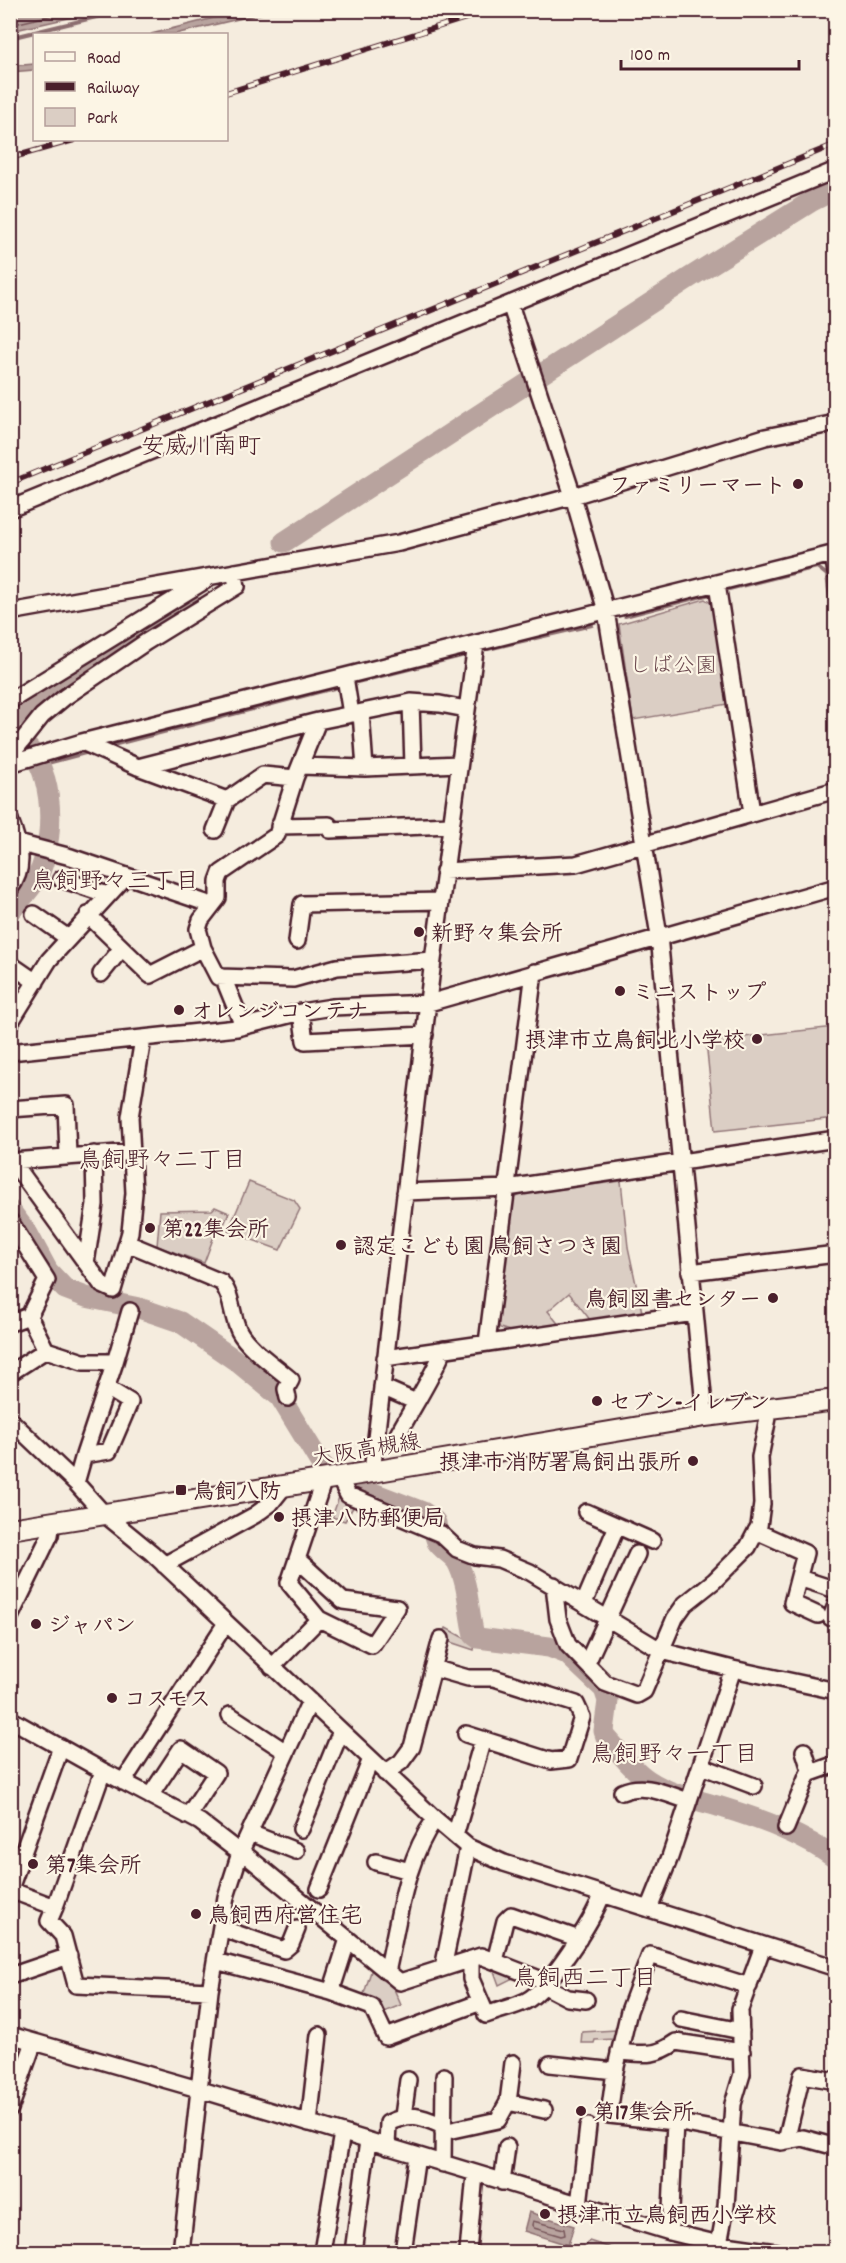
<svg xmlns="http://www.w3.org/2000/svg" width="846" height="2263" font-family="Dekko,'Klee One',sans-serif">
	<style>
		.green { fill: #dbcec4; stroke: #927678; stroke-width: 1.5 }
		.water { fill: #b8a39e; stroke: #8c6e70; stroke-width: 1.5 }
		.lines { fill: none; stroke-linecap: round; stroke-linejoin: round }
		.shore { stroke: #765459; stroke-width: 1.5 }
		.stream { stroke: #8c6e70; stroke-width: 4 }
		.river { stroke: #b8a39e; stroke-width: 21 }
		.minor-casing { stroke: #4a1f2b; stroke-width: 20 }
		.major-casing { stroke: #4a1f2b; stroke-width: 24 }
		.minor { stroke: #fcf5e5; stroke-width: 15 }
		.major { stroke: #fcf5e5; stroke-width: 20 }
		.rail-casing { stroke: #4a1f2b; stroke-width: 6 }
		.rail { stroke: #fcf5e5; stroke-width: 4; stroke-dasharray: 11; stroke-linecap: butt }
		.poi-dot { fill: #4a1f2b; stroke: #fcf5e5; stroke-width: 2 }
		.labels { text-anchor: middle; stroke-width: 4.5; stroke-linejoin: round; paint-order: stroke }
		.poi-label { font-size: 22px; font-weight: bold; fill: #4a1f2b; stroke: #fcf5e5; text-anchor: start }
		.park-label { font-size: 22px; fill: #6e4b51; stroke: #fcf5e5 }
		.street-label { font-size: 22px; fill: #4a1f2b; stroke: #fcf5e5 }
		.neighbourhood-label { font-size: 24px; fill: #4a1f2b; stroke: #fcf5e5 }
	</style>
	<rect width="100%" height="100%" fill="#f5ecde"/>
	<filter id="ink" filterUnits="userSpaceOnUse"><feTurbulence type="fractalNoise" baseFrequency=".0167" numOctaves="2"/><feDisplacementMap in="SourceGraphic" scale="12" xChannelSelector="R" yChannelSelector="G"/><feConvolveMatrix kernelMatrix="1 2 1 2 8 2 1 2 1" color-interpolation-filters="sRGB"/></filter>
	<g filter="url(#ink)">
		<!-- green -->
		<path class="green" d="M 705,599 L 712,604 L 728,704 L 633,720 L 619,624 Z
			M 835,1027 L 835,1118 L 715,1131 L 706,1041 Z
			M 621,1181 L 628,1247 L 642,1312 L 591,1321 L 569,1293 L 548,1311 L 560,1326 L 513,1332 L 500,1328 L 497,1321 L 512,1206 L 515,1197 L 524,1194 Z
			M 249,1182 L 294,1200 L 300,1209 L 280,1250 L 228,1231 Z
			M 215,1207 L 229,1213 L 222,1229 L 217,1228 L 204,1263 L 157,1246 L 160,1211 L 212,1210 Z
			M 339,1497 L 355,1504 L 345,1521 L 332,1517 Z
			M 446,1628 L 475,1644 L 474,1650 L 447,1641 L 443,1637 Z
			M 491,1963 L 521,1974 L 499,1985 Z
			M 373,1965 L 398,1987 L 394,1989 L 401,2005 L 381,2013 L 362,2000 Z
			M 616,2030 L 616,2039 L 595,2040 L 594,2043 L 581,2043 L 582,2032 Z
			M 589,2241 L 624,2252 L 582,2252 Z"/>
		<!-- water -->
		<path class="water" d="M 11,10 L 100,10 L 100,11 L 11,31 Z
			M 245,10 L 272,11 L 175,34 L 151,34 Z
			M 34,64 L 34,70 L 11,72 L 11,66 Z
			M 529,2212 L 574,2226 L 568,2245 L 524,2231 Z"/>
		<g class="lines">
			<!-- shore -->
			<path class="shore" d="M 10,25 L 74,10
				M 533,2221 L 564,2229 L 565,2235 L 561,2236 L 534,2228 L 532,2225 Z"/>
			<!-- stream -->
			<path class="stream" d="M 10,38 L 125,10
				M 721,591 L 817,567 L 827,575 L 833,622 L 836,622
				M 625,616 L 714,593
				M 488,649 L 592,625
				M 349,684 L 465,655
				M 105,747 L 342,686
				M 40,765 L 89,752
				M 10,2048 L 25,2052"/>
			<!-- river -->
			<path class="river" d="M 284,542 L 689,278 L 812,201 L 836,189
				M 10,720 L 81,671 L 189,601
				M 10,732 C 17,738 25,744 31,751 C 56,781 55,850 34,883 C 27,893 18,903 10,912
				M 10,1210 L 28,1234 L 48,1271 L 65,1289 L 86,1297 L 139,1308 L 180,1322 L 235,1360 L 280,1397 L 321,1464 L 337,1479 L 423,1512 C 448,1527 429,1526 437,1542 C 442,1550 452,1554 457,1562 C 469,1584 468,1612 474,1635 L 478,1638 L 549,1647 L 567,1654 L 604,1689 L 608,1701 L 604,1731 L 606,1737 C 619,1751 631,1769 648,1780 C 669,1794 697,1800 721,1807 C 760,1819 803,1834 836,1859"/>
			<defs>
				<path id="minor" d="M 510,304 L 573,496 L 606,611 L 659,936 L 705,1416
					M 10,509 L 836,170
					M 833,554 L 836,573
					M 717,584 L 752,813
					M 10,612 L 399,543 L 573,496 L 765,437 L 836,423
					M 345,677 L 351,714
					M 10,701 L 206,580
					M 411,702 L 413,766
					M 361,713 L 365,768
					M 82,742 L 138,767 L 227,800
					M 10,756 L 42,716 L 65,697 L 146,642 L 237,586 L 234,572
					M 10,764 L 82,742 L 836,553
					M 300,766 L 365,768 L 459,764
					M 138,767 L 318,721 L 411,702 L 440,704 L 466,709
					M 10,820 C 19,844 27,866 10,889
					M 279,826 L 329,825 L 330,830 L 450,825
					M 215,830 L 227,800 L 263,775 L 295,778
					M 18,843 L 71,857 L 212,905
					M 444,871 L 576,864 L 836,790
					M 61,879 L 108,895
					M 34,914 L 68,938
					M 88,915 L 150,975 L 203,948 L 198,929 L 201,920 L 218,898 L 218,881 L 221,873 L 277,835 L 295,778 L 318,721
					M 297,941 L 302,904 L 441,901
					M 203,948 L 218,977 L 293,979 L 337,967 L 433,960
					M 10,964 L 36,982
					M 101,974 L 122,948
					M 223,977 L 243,1026
					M 301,1012 L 305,1041 L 425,1035
					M 10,1023 L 49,960 L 126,876
					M 10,1052 L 237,1028 L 301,1012 L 332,1007 L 429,1003 L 836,887
					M 10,1109 L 66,1105 L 68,1155
					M 10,1158 L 102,1285 L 113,1290 L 130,1232 L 134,1193 L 130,1117 L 143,1039
					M 12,1161 L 132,1152
					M 405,1192 L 507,1188 L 836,1139
					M 10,1221 L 47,1280 L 29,1316 L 10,1323
					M 127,1243 L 221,1282 C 233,1296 231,1315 239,1331 C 248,1348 275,1366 291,1380 L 286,1389 L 288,1398
					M 86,1263 L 95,1204 L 94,1154
					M 690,1272 L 836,1254
					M 29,1316 L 46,1350 L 83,1362 L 115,1362
					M 487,1343 L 534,972
					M 385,1358 L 694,1313
					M 10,1373 L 46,1350
					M 382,1387 L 416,1402
					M 10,1420 L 76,1483 L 103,1513 L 152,1553 L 435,1819 L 468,1847 L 504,1863 L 836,1968
					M 396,1438 C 412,1408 431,1380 444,1349
					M 84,1455 L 115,1362 L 130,1311
					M 372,1472 L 433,960 L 476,644
					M 338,1476 L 348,1495 L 441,1534 L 457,1549 L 475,1556 L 499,1559 L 530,1572 L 662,1651 L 733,1669 L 836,1691
					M 76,1483 L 84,1455 L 109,1451 L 130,1402 L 107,1388
					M 586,1512 L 652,1541
					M 756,1531 L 805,1553 L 792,1603 L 818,1615
					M 297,1559 L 343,1601 L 397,1608 L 372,1645 L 319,1619 L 289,1583 L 324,1479
					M 164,1565 L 255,1515 L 270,1504 L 286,1484
					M 799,1578 L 836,1590
					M 554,1585 L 558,1619 L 568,1645 L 605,1683 L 637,1695 L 644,1691 L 675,1618 L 685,1604 L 714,1581 L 748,1547 L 759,1526 L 762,1504 L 760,1457 L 770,1408
					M 584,1603 L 617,1526
					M 10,1617 L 50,1535 L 52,1523
					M 831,1618 L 836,1605
					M 587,1663 L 637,1554
					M 272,1667 L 319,1619
					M 433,1668 L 468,1678 L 494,1678 L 576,1704 L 582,1717 L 569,1759 L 551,1761 L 466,1734
					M 230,1715 L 286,1752
					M 10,1719 L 103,1771 L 200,1822 L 240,1853
					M 804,1751 L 811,1773
					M 701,1766 L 754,1786
					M 385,1773 L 401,1762 L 412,1747 L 441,1639
					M 123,1782 L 226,1623
					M 622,1792 C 644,1782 666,1794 689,1801
					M 150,1796 L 181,1749 L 216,1773 L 188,1816
					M 786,1828 L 808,1774 L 836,1764
					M 301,1829 L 341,1731
					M 250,1833 L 296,1851
					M 455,1836 L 483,1739
					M 241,1851 L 400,1982 L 481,1956 L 547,1982
					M 376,1862 L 410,1871
					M 10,1889 L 61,1747
					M 319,1889 L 371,1759
					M 10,1890 L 55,1907 L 103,1771
					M 55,1907 L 49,1921 L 63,1936 L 76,1985 L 210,1991
					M 649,1909 L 670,1857 L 733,1669
					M 221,1928 L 284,1950 L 291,1944 L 297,1929
					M 471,1959 L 471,1979 L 484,2009
					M 216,1961 L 331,1992 L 372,2007 L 386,2037 L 481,2002
					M 495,1961 L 505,1921 L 511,1915 L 579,1939
					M 443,1968 L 468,1847
					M 387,1972 C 399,1921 404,1862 435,1819
					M 10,1976 L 69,1956
					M 543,1985 L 568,1998 L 586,2000
					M 749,1986 L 650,1955 L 629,2011 L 615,2071 L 609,2115 L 675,2122 L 781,2142 L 803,2138 L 836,2147
					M 331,1992 L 348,1939
					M 486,2015 C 499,2010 514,2007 526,2001 C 549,1989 593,1920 602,1895
					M 681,2019 L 741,2031
					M 10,2035 L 198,2089 L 670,2232 L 719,2244 L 776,2252
					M 619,2052 C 644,2054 655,2057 676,2042 L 742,2052
					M 550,2064 L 615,2071
					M 508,2102 L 544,2110
					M 10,2109 L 34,2042
					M 403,2116 L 408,2080
					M 309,2123 L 319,2035
					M 443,2132 L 498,2120 L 508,2102 L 513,2063
					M 786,2141 L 802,2075 L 836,2081
					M 387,2147 L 388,2123 C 412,2112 420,2116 443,2126
					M 443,2164 L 444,2076
					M 502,2182 L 507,2147
					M 579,2205 L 588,2126
					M 670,2232 L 675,2122
					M 719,2244 L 726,2206 L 733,2104 L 742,2074 L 740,2009 L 763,1946
					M 181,2252 L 210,1991 L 226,1897 L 240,1853 L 310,1701
					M 322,2252 L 342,2133
					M 353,2252 L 368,2141
					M 403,2252 L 417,2156
					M 468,2252 L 475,2174"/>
				<path id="major" d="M 10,1529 L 372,1472 L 705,1416 L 836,1400"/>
			</defs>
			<!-- minor casing -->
			<use href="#minor" class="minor-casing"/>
			<!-- major casing -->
			<use href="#major" class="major-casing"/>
			<!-- minor -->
			<use href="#minor" class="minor"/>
			<!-- major -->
			<use href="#major" class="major"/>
			<defs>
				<path id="rail" d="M 226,93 L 492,10
					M 10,158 L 74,140
					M 10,483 L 836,144"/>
			</defs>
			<!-- rail casing -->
			<use href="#rail" class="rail-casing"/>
			<!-- rail -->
			<use href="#rail" class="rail"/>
		</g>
	</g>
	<!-- markers -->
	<g class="poi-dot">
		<circle cx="798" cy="484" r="6"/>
		<circle cx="419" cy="932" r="6"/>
		<circle cx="620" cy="991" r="6"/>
		<circle cx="179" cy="1010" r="6"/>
		<circle cx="757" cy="1039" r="6"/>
		<circle cx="150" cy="1228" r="6"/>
		<circle cx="341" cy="1245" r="6"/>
		<circle cx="773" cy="1298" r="6"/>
		<circle cx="597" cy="1401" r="6"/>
		<circle cx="693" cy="1461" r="6"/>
		<rect x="175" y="1484" width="12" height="12" rx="3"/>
		<circle cx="279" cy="1517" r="6"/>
		<circle cx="36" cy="1624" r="6"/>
		<circle cx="112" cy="1698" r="6"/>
		<circle cx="33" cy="1864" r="6"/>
		<circle cx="196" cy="1914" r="6"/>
		<circle cx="581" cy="2111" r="6"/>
		<circle cx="545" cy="2214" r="6"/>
	</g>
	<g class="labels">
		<!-- poi labels -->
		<g class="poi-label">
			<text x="786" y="492" text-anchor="end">ファミリーマート</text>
			<text x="431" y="940">新野々集会所</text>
			<text x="632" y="999">ミニストップ</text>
			<text x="191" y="1018">オレンジコンテナ</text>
			<text x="745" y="1047" text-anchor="end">摂津市立鳥飼北小学校</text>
			<text x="162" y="1236">第22集会所</text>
			<text x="353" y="1253">認定こども園 鳥飼さつき園</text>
			<text x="761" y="1306" text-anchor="end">鳥飼図書センター</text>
			<text x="609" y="1409">セブン-イレブン</text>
			<text x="681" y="1469" text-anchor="end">摂津市消防署鳥飼出張所</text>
			<text x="193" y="1498">鳥飼八防</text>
			<text x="291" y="1525">摂津八防郵便局</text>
			<text x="48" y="1632">ジャパン</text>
			<text x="124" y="1706">コスモス</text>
			<text x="45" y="1872">第7集会所</text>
			<text x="208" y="1922">鳥飼西府営住宅</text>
			<text x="593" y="2119">第17集会所</text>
			<text x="557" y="2222">摂津市立鳥飼西小学校</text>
		</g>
		<!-- park labels -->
		<g class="park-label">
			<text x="673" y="672">しば公園</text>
		</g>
		<!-- street labels -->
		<g class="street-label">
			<text transform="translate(366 1448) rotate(-9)" y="8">大阪高槻線</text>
		</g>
		<!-- neighbourhood labels -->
		<g class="neighbourhood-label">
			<text x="201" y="453">安威川南町</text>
			<text x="115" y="888">鳥飼野々三丁目</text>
			<text x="162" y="1167">鳥飼野々二丁目</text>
			<text x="674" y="1761">鳥飼野々一丁目</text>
			<text x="585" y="1985">鳥飼西二丁目</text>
		</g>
	</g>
	<!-- margin -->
	<rect width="846" height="2263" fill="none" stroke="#fcf5e5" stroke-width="36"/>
	<rect x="18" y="18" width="810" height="2227" fill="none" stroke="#4a1f2b" stroke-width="2" filter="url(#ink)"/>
	<!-- legend -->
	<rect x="33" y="33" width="195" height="108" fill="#fcf5e5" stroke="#b59f9b" stroke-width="1.5"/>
	<rect x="45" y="52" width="30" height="9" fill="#fcf5e5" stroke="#b59f9b" stroke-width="1.5"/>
	<text x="87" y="63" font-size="18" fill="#4a1f2b">Road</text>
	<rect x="45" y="82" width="30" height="9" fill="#4a1f2b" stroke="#b59f9b" stroke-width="1.5"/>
	<text x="87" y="93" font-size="18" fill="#4a1f2b">Railway</text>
	<rect x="45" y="108" width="30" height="18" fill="#dbcec4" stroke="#b59f9b" stroke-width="1.5"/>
	<text x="87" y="123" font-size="18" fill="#4a1f2b">Park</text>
	<!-- scale -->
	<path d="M621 60v9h178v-9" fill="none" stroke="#4a1f2b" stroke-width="3"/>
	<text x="630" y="60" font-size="18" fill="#4a1f2b" stroke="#fcf5e5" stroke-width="4.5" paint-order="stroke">100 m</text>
</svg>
